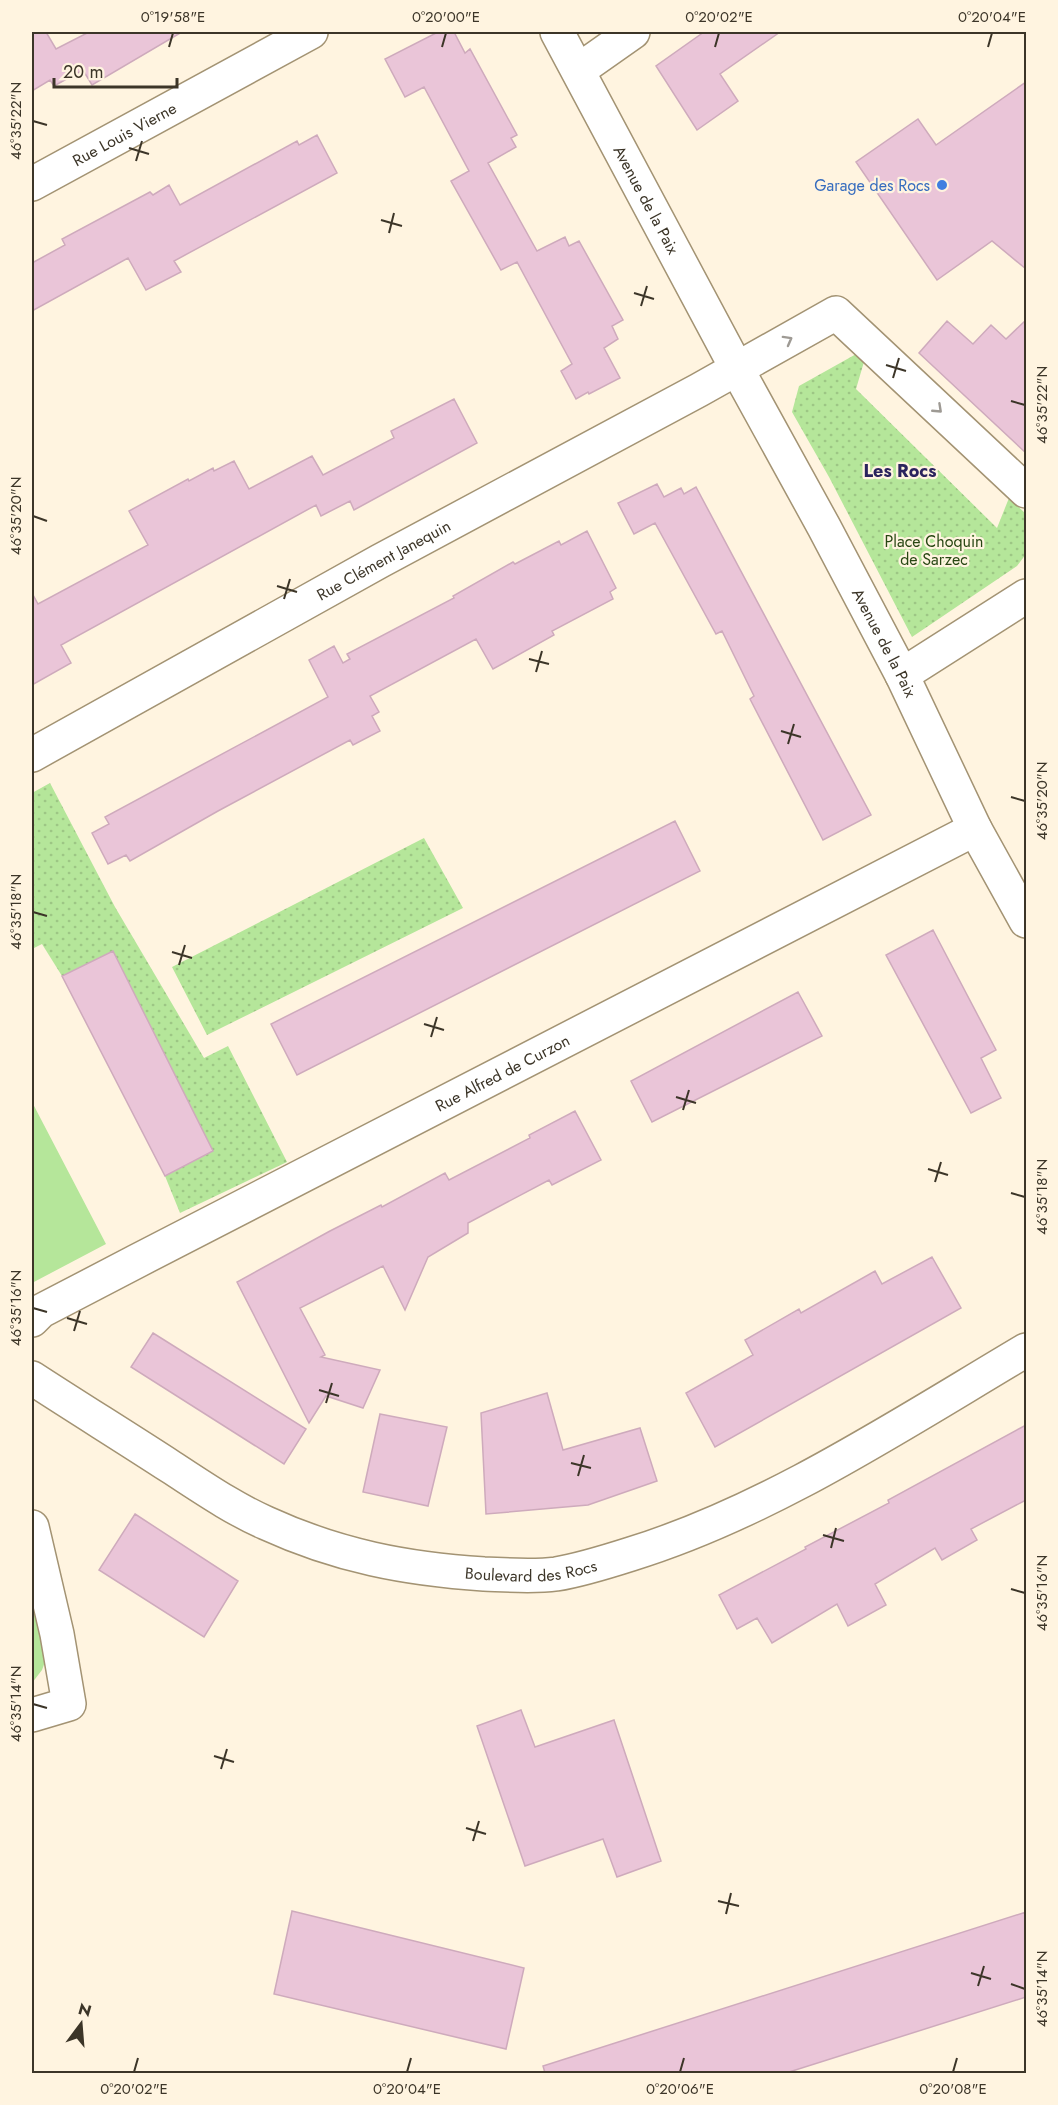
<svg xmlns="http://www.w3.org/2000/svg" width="1058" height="2105" font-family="Jost,sans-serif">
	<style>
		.grass { fill: url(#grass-dots) }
		.garden { fill: #b5e69a }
		.building { fill: #eac5d8; stroke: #ceaabc; stroke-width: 1.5 }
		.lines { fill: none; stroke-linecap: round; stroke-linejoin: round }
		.minor-casing { stroke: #a39373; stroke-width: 36 }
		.minor { stroke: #fff; stroke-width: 33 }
		.oneway { stroke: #9e9a94 }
		.ticks { fill: none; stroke: #3c3528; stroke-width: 2 }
		.shop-dot { fill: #3f7fe0; stroke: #fff4e0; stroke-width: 2 }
		.labels { text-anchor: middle; stroke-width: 4.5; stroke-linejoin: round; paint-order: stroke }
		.street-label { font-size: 16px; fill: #3c3528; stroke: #fff4e0 }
		.shop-label { font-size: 16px; fill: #366cbe; stroke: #fff4e0; text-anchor: end }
		.park-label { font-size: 16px; fill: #284713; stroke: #fff4e0 }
		.neighbourhood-label { font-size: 18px; font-weight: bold; fill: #2a235d; stroke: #fff4e0 }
		.neatline { fill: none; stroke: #3c3528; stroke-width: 2 }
		.ticks-label { font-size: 15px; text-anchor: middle; fill: #3c3528 }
	</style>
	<defs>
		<pattern id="grass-dots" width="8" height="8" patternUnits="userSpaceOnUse" patternTransform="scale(1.5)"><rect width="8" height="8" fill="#b5e69a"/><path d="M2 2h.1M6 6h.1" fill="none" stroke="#9dc685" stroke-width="1.8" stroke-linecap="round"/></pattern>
	</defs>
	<rect width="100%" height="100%" fill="#fff4e0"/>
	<!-- grass -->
	<path class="grass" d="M 858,353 L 866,355 L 856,389 L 997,528 L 1009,498 L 1026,514 L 1026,554 L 1017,566 L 912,637 L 829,477 L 792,412 L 799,386 Z
		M 50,783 L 115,907 L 204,1058 L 228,1046 L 287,1162 L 180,1213 L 165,1176 L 213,1151 L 113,952 L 62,976 L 42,944 L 32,949 L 32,793 Z
		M 424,838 L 463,908 L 207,1035 L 172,967 Z"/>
	<!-- garden -->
	<path class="garden" d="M 32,1102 L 106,1244 L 32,1283 Z
		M 32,1566 L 48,1654 L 42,1670 L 32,1683 Z"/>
	<!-- building -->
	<path class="building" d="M 32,32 L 46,32 L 56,49 L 89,32 L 182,32 L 92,85 L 83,70 L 54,86 L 50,80 L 32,91 Z
		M 438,32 L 454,32 L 465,53 L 470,49 L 517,135 L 511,138 L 516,147 L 488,163 L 537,251 L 565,237 L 569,246 L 579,241 L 623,320 L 612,326 L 618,339 L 604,348 L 620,378 L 589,394 L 588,392 L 576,399 L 561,371 L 572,364 L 517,262 L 501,270 L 451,181 L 469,171 L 424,87 L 405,97 L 385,59 Z
		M 704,32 L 780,32 L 720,74 L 738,101 L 697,130 L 656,66 Z
		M 1026,82 L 1026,269 L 992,241 L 937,280 L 856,162 L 918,119 L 936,145 Z
		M 317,135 L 337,173 L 174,261 L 181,272 L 146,290 L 128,258 L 32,311 L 32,263 L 65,245 L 62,239 L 150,192 L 153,195 L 169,185 L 180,205 L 297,141 L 299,145 Z
		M 1026,320 L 1026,453 L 919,353 L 947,321 L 973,344 L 991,325 L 1006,339 Z
		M 454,399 L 477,443 L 354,510 L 350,501 L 321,516 L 316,505 L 61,645 L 71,663 L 32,685 L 32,593 L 38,604 L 148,545 L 129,511 L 188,479 L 189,481 L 213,468 L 214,471 L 234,461 L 249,489 L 312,456 L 323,475 L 394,438 L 391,431 Z
		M 657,484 L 664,497 L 681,488 L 684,494 L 696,487 L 871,815 L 823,840 L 750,699 L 754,696 L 722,631 L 716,634 L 655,523 L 634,534 L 618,503 Z
		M 587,531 L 616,588 L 610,592 L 613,599 L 552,631 L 554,635 L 493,669 L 476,639 L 370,696 L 379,712 L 372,716 L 380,731 L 353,745 L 350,740 L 218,811 L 130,861 L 126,855 L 108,864 L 92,833 L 109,824 L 105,817 L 328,697 L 309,660 L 334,646 L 343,663 L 350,659 L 347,654 L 454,598 L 453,596 L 513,562 L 515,564 L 559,541 L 561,545 Z
		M 675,821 L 700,871 L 297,1075 L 271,1024 Z
		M 933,930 L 996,1050 L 981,1058 L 1001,1098 L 971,1113 L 886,955 Z
		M 113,951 L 213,1151 L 165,1176 L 62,976 Z
		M 798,992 L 822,1036 L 652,1122 L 631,1081 Z
		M 575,1111 L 601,1160 L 552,1185 L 549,1180 L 468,1223 L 468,1233 L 428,1257 L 405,1310 L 383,1266 L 300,1308 L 325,1355 L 321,1357 L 380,1370 L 363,1408 L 326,1396 L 309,1423 L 237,1282 L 330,1231 L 381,1205 L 382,1207 L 445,1173 L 449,1180 L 530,1138 L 529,1135 Z
		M 932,1257 L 961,1308 L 715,1447 L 686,1393 L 753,1355 L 745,1340 L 799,1309 L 801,1313 L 875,1271 L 882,1284 Z
		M 153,1333 L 306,1429 L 284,1464 L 131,1367 Z
		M 547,1393 L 563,1450 L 640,1428 L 657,1481 L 588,1505 L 486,1514 L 481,1413 Z
		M 380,1414 L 447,1427 L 428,1506 L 363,1492 Z
		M 1026,1425 L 1026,1500 L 971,1529 L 977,1540 L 942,1560 L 935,1548 L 875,1584 L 886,1605 L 848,1626 L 837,1604 L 772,1643 L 757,1618 L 737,1629 L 719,1595 L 806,1549 L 805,1547 L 889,1503 L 888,1500 Z
		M 135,1514 L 238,1581 L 204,1637 L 99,1570 Z
		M 521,1710 L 535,1747 L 614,1720 L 661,1861 L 617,1877 L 603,1839 L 525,1866 L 477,1726 Z
		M 292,1911 L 524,1968 L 506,2049 L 274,1994 Z
		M 1026,1912 L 1026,1997 L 786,2073 L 545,2073 L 543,2066 Z"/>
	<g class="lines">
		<defs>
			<g id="minor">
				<path id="s1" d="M 557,32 L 737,369 L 824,527 L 902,675 L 975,829 L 1026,921"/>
				<path d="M 579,70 L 633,32"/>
				<path id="s2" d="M 32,184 L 311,32"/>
				<path d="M 902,675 L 1026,596"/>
				<path id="s3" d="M 32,755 L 380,561 L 699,390 L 836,313 L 1026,491"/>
				<path id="s4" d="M 32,1320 L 41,1311 L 137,1261 L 975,829"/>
				<path id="s5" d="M 32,1378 C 78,1408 125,1437 171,1467 C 202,1487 232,1508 266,1523 C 338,1556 406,1569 484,1574 C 508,1575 533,1577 556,1574 C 581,1570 606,1562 631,1554 C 770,1511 901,1424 1026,1350"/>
				<path d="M 32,1527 L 57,1634 L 69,1704 L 32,1715"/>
			</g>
		</defs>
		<!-- minor casing -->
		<use href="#minor" class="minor-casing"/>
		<!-- minor -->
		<use href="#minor" class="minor"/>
	</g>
	<!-- one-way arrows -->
	<defs><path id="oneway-chevron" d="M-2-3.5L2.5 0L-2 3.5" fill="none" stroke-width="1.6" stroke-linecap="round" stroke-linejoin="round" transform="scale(1.5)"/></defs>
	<g class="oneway">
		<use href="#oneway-chevron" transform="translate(788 340) rotate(-29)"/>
		<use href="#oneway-chevron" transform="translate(938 409) rotate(43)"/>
	</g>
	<!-- ticks -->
	<path class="ticks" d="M 169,47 L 173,33M 442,47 L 446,33M 715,47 L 719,33M 988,47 L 992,33M 33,121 L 47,125M 129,148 L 149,154M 136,161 L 142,141M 381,220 L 402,226M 389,233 L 394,213M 634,293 L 654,299M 641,306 L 647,286M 886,365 L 906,371M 893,378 L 899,358M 1011,401 L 1025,405M 33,516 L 47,521M 277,586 L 297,592M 284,599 L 290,579M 529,659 L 549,664M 536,672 L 542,651M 781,731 L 801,737M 788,744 L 794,724M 1011,797 L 1025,801M 33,912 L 47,916M 172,952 L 192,958M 179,965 L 185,945M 424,1024 L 444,1030M 431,1037 L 437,1017M 676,1097 L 696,1103M 683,1110 L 689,1090M 928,1169 L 948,1175M 935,1182 L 941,1162M 1011,1193 L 1025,1197M 33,1308 L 47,1312M 67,1318 L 87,1324M 74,1331 L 80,1311M 319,1390 L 339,1396M 326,1403 L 332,1383M 571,1463 L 591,1468M 578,1476 L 584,1455M 823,1535 L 844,1541M 831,1548 L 836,1528M 1011,1589 L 1025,1593M 33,1704 L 47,1708M 214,1756 L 234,1762M 221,1769 L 227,1749M 466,1828 L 486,1834M 473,1841 L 479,1821M 718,1901 L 739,1906M 726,1914 L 731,1893M 971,1973 L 991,1979M 1011,1984 L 1025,1989M 978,1986 L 984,1966M 134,2072 L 138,2058M 407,2072 L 411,2058M 680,2072 L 684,2058M 953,2072 L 957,2058"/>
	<!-- markers -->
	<circle class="shop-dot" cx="942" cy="185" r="6"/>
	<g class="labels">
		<!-- street labels -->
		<g class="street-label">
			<text dy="6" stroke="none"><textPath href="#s2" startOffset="105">Rue Louis Vierne</textPath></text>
			<text dy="6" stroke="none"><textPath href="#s1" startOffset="190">Avenue de la Paix</textPath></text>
			<text dy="6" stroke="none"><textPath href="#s3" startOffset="402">Rue Clément Janequin</textPath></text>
			<text dy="6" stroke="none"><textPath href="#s1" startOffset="693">Avenue de la Paix</textPath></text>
			<text dy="6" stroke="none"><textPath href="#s4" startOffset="532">Rue Alfred de Curzon</textPath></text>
			<text dy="6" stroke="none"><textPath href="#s5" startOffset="548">Boulevard des Rocs</textPath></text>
		</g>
		<!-- shop labels -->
		<g class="shop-label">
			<text x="930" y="191">Garage des Rocs</text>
		</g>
		<!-- park labels -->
		<g class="park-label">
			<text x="934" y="547">Place Choquin<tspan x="934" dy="18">de Sarzec</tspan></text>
		</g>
		<!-- neighbourhood labels -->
		<g class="neighbourhood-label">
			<text x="900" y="477">Les Rocs</text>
		</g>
	</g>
	<!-- border -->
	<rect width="1058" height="2105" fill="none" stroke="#fff4e0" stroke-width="66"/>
	<!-- north arrow -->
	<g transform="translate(81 2024) rotate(16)" stroke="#fff4e0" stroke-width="4.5" paint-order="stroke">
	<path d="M0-4.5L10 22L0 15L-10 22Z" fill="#3c3528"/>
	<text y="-9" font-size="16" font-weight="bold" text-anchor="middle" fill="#3c3528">N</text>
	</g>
	<!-- scale -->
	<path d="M54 78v9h123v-9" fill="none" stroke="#3c3528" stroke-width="3"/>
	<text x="63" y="78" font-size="18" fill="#3c3528" stroke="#fff4e0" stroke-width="4.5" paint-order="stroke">20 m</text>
	<rect x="33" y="33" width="992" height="2039" class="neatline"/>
	<g class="ticks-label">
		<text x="173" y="22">0°19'58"E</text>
		<text x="446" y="22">0°20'00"E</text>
		<text x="719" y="22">0°20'02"E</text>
		<text x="992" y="22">0°20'04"E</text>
		<text transform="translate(16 121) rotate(-90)" y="5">46°35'22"N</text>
		<text transform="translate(1042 405) rotate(-90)" y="5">46°35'22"N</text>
		<text transform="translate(16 516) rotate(-90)" y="5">46°35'20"N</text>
		<text transform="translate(1042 801) rotate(-90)" y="5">46°35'20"N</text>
		<text transform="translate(16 912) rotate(-90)" y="5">46°35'18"N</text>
		<text transform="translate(1042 1197) rotate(-90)" y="5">46°35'18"N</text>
		<text transform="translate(16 1308) rotate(-90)" y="5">46°35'16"N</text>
		<text transform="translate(1042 1593) rotate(-90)" y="5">46°35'16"N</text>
		<text transform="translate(16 1704) rotate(-90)" y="5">46°35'14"N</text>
		<text transform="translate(1042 1989) rotate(-90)" y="5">46°35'14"N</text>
		<text x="134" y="2094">0°20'02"E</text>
		<text x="407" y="2094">0°20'04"E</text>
		<text x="680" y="2094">0°20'06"E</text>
		<text x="953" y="2094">0°20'08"E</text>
	</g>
</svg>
